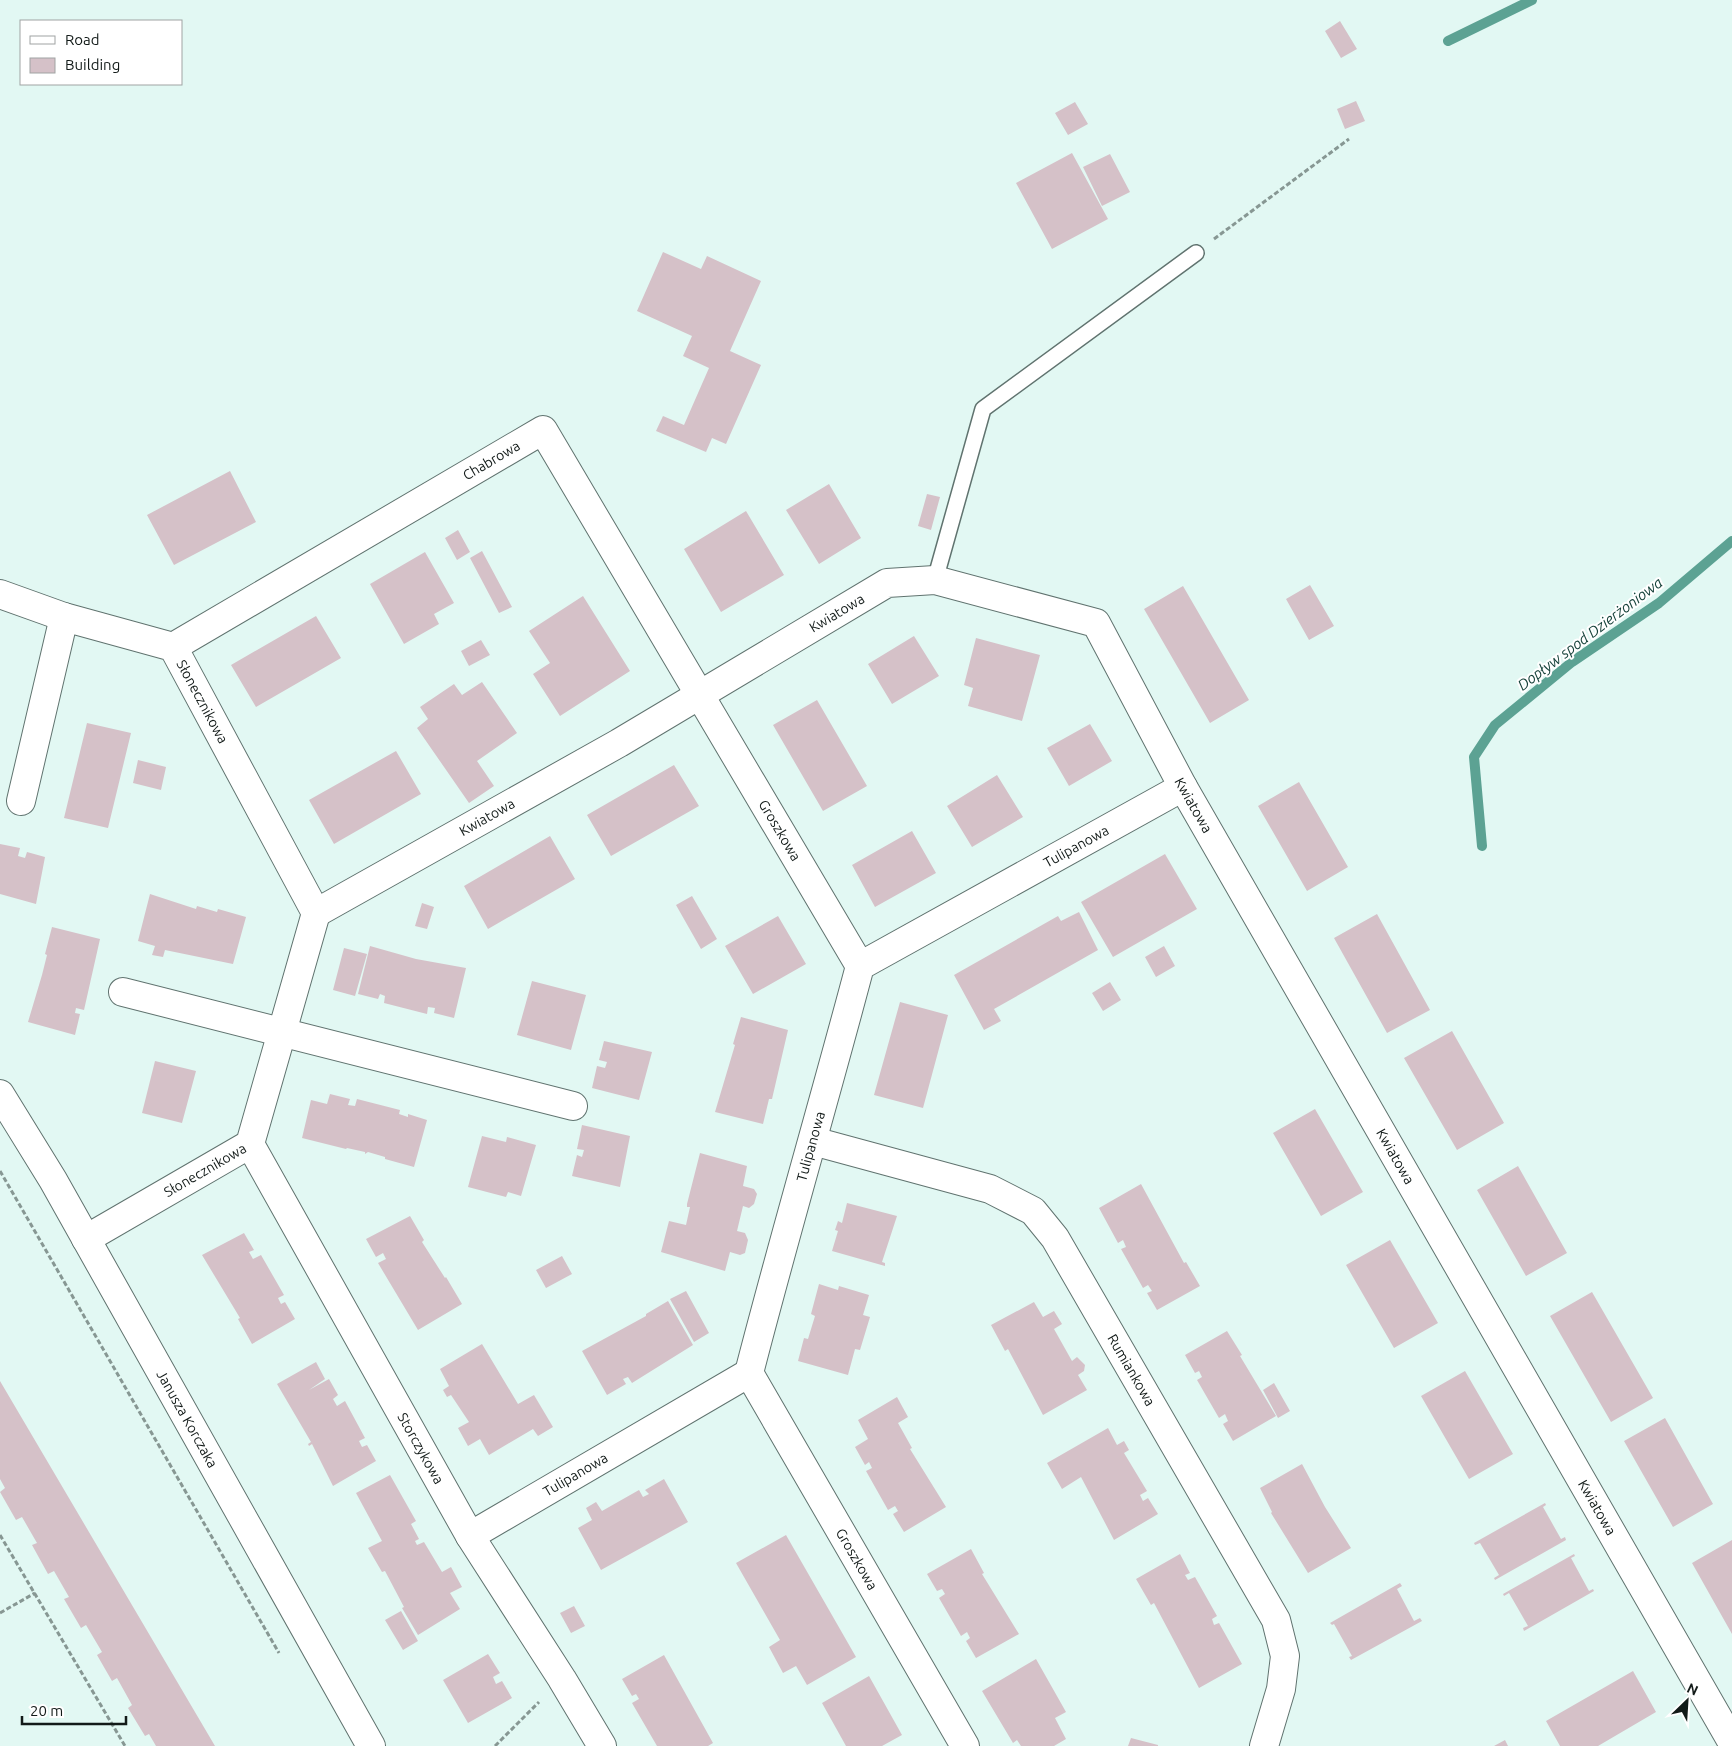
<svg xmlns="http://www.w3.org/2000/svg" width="1732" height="1746" font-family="Ubuntu,sans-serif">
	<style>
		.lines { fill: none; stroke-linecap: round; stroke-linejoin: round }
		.stream { stroke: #5ca293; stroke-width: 10 }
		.building { fill: #d5c1c8 }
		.lane-casing { stroke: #60736f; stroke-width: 18 }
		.street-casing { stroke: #60736f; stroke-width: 30 }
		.secondary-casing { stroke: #60736f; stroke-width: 30 }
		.path { stroke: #879793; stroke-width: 3; stroke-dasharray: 5 2.5; stroke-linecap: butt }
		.lane { stroke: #fff; stroke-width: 15 }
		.street { stroke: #fff; stroke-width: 28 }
		.secondary { stroke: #fff; stroke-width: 28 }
		.labels { text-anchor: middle; stroke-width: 4; stroke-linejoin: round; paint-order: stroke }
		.street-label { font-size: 14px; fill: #121a18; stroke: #fff }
		.water-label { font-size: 15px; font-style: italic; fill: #16423a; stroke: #fff }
	</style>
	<rect width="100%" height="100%" fill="#e2f8f3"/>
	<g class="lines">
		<!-- stream -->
		<path class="stream" d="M 1448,41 L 1532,0
			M 1482,846 L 1474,757 L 1495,725 L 1572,662 L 1659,603 L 1732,541"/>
	</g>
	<!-- building -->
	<path class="building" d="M 1340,21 L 1357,49 L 1341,58 L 1325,31 Z
		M 1356,101 L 1365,121 L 1345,129 L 1337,109 Z
		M 1075,102 L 1088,124 L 1068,135 L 1055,113 Z
		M 1072,153 L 1108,219 L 1052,249 L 1016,183 Z
		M 1110,154 L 1130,192 L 1102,206 L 1083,167 Z
		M 663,252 L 701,269 L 707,256 L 761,281 L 730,351 L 761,365 L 726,444 L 712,438 L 706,452 L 656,431 L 663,416 L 684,425 L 709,368 L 683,356 L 692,336 L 637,311 Z
		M 230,471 L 256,522 L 174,565 L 147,515 Z
		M 829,484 L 861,538 L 819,564 L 786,510 Z
		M 927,494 L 940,497 L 931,530 L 918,526 Z
		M 746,511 L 784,575 L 721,612 L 684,549 Z
		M 458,530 L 470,552 L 457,560 L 445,538 Z
		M 482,551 L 512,607 L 499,613 L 470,558 Z
		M 425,552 L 454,603 L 434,614 L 439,624 L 404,644 L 370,584 Z
		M 1310,585 L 1334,626 L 1309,640 L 1286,599 Z
		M 1183,586 L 1249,700 L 1210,723 L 1144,609 Z
		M 583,596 L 630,671 L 560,716 L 533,674 L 550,663 L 529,631 Z
		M 316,616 L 341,658 L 256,707 L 231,665 Z
		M 914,636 L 939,676 L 892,704 L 868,664 Z
		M 976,638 L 1040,655 L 1022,721 L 968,706 L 973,688 L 964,685 Z
		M 481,640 L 490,655 L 469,666 L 461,651 Z
		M 482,682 L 517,733 L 477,761 L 494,786 L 469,803 L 417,728 L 428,719 L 420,707 L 454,684 L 462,695 Z
		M 817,700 L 867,786 L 823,811 L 773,725 Z
		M 87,723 L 131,733 L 108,828 L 64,818 Z
		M 1090,724 L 1112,761 L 1069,786 L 1047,748 Z
		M 396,751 L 421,794 L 334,844 L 309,800 Z
		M 138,760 L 166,767 L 161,790 L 133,783 Z
		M 674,765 L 699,806 L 611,856 L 587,815 Z
		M 997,775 L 1023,817 L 972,847 L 947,806 Z
		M 1299,782 L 1348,867 L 1307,891 L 1258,806 Z
		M 912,831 L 936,873 L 875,907 L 852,865 Z
		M 550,836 L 575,879 L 488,929 L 464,886 Z
		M 0,844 L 20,848 L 18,856 L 25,858 L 27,852 L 45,857 L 36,904 L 0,894 Z
		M 1165,854 L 1197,909 L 1113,957 L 1081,902 Z
		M 150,894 L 196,909 L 197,906 L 217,912 L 218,909 L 246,917 L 233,964 L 165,950 L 163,957 L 152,955 L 155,946 L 138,941 Z
		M 692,896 L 717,939 L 701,949 L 676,905 Z
		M 422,903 L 434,907 L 427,929 L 415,926 Z
		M 1079,912 L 1098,950 L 994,1009 L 1001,1021 L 984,1030 L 954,975 L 1058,916 L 1061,921 Z
		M 1377,914 L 1430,1010 L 1387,1033 L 1334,938 Z
		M 778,916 L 806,964 L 753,994 L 725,946 Z
		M 52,927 L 100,939 L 84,1010 L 76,1008 L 75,1013 L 80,1014 L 75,1035 L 28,1022 L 42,975 L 47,955 L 45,954 Z
		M 370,946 L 416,959 L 466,968 L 454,1018 L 434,1013 L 435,1008 L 428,1007 L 427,1014 L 384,1003 L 385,996 L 380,994 L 378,999 L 358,994 Z
		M 1164,946 L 1175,966 L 1156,977 L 1145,957 Z
		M 344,948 L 367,954 L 355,996 L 333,990 Z
		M 532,981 L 586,995 L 571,1050 L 517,1035 Z
		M 1110,982 L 1121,1000 L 1103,1011 L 1092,993 Z
		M 900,1002 L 948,1015 L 923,1108 L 874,1095 Z
		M 741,1017 L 788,1030 L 772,1099 L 769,1099 L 763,1124 L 715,1112 L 735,1045 L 733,1044 Z
		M 1452,1031 L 1504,1123 L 1457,1150 L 1404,1058 Z
		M 604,1041 L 652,1052 L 639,1100 L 592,1088 L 597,1066 L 605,1068 L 607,1062 L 599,1060 Z
		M 155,1061 L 196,1071 L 182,1123 L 142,1113 Z
		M 330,1094 L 350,1099 L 348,1105 L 355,1106 L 357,1099 L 400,1110 L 399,1114 L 408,1117 L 408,1114 L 427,1120 L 414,1167 L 385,1159 L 385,1157 L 368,1152 L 365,1154 L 365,1152 L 347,1148 L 346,1149 L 302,1138 L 311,1100 L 327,1104 Z
		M 1315,1109 L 1363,1192 L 1321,1216 L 1273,1133 Z
		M 582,1125 L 630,1136 L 620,1187 L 572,1176 L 577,1155 L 582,1157 L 584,1150 L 577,1149 Z
		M 482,1136 L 506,1142 L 507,1137 L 536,1145 L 521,1196 L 508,1192 L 506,1197 L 468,1187 Z
		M 700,1153 L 747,1166 L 743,1186 L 754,1189 L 757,1194 L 754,1204 L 749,1208 L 743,1206 L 737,1231 L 745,1233 L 748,1240 L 745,1253 L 740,1255 L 730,1252 L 725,1271 L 661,1252 L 669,1221 L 686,1225 L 690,1207 L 687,1207 L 687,1204 Z
		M 1518,1166 L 1567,1253 L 1526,1276 L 1477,1190 Z
		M 1141,1184 L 1184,1263 L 1186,1262 L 1200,1286 L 1157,1310 L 1147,1293 L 1152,1291 L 1148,1285 L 1143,1288 L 1121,1249 L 1126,1247 L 1123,1240 L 1118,1243 L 1099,1208 Z
		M 847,1203 L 897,1216 L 882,1262 L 885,1263 L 885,1266 L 832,1251 L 838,1231 L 835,1230 L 838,1221 L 842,1223 Z
		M 410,1216 L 424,1240 L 422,1242 L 445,1278 L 446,1277 L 462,1304 L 418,1330 L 378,1263 L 386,1259 L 383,1253 L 376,1257 L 366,1239 Z
		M 244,1233 L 254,1250 L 249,1252 L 253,1259 L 261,1255 L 284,1295 L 278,1298 L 281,1304 L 285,1302 L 295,1319 L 252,1344 L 238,1319 L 240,1318 L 202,1255 Z
		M 1390,1240 L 1438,1323 L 1394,1348 L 1346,1265 Z
		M 562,1256 L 572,1274 L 546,1288 L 536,1270 Z
		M 819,1284 L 838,1290 L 839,1286 L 869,1295 L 863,1315 L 870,1317 L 860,1350 L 855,1349 L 848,1375 L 798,1361 L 804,1338 L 808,1339 L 815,1316 L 811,1314 Z
		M 686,1291 L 709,1333 L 694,1342 L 670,1299 Z
		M 1592,1292 L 1653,1398 L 1611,1422 L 1550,1316 Z
		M 668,1301 L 693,1345 L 632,1383 L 628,1377 L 623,1379 L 626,1384 L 607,1395 L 582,1351 L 646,1316 L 646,1314 Z
		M 1034,1302 L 1043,1317 L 1054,1311 L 1062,1324 L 1054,1329 L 1072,1361 L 1077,1357 L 1085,1365 L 1084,1371 L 1078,1375 L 1087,1390 L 1043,1415 L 1008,1349 L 1005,1351 L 991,1325 Z
		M 1227,1331 L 1242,1355 L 1240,1356 L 1276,1416 L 1233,1441 L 1223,1424 L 1228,1421 L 1225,1414 L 1219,1418 L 1197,1380 L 1202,1377 L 1199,1371 L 1195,1373 L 1185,1355 Z
		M 482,1344 L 518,1404 L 534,1395 L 553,1427 L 538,1436 L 533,1429 L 489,1455 L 480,1439 L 468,1446 L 458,1428 L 469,1422 L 451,1395 L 447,1397 L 443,1390 L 449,1386 L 440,1369 Z
		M 316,1362 L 325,1379 L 309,1390 L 329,1379 L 338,1395 L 333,1399 L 337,1406 L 345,1401 L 365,1438 L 359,1441 L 362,1447 L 367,1445 L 376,1461 L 333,1486 L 312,1444 L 309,1446 L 308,1444 L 311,1442 L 277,1384 Z
		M 1465,1371 L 1513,1454 L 1469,1479 L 1421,1396 Z
		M 0,1381 L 215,1746 L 156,1746 L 149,1734 L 145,1736 L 128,1708 L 132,1705 L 117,1678 L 112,1681 L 97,1655 L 102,1652 L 86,1625 L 81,1628 L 64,1599 L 69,1597 L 54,1571 L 48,1574 L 32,1545 L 37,1543 L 22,1517 L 16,1520 L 0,1492 L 5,1488 L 0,1479 Z
		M 1274,1383 L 1290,1411 L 1278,1418 L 1263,1390 Z
		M 897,1397 L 908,1417 L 898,1423 L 912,1448 L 910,1449 L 946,1507 L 904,1532 L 893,1514 L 898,1511 L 895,1506 L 888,1510 L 866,1471 L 872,1468 L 869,1462 L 865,1465 L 855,1447 L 868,1439 L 858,1420 Z
		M 1665,1418 L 1713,1504 L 1673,1527 L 1624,1441 Z
		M 1108,1428 L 1117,1445 L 1124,1441 L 1129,1450 L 1124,1453 L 1147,1491 L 1140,1495 L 1143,1501 L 1148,1498 L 1158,1514 L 1114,1540 L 1081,1477 L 1062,1489 L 1047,1463 Z
		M 1302,1464 L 1325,1507 L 1351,1548 L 1308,1573 L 1271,1513 L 1272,1512 L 1260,1488 Z
		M 390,1475 L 416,1521 L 411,1524 L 419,1539 L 415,1541 L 417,1545 L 424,1542 L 442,1572 L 451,1567 L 462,1587 L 450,1593 L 460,1609 L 418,1635 L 402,1608 L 404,1607 L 385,1571 L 382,1572 L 368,1548 L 382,1541 L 356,1493 Z
		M 664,1479 L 688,1522 L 601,1570 L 578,1528 L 592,1520 L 586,1508 L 596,1502 L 602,1511 L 639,1490 L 643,1497 L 649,1494 L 645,1490 Z
		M 1545,1503 L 1546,1505 L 1543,1507 L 1561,1539 L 1565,1537 L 1566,1540 L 1495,1580 L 1494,1578 L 1499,1575 L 1480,1543 L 1475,1545 L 1474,1543 Z
		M 786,1535 L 856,1657 L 807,1685 L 796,1666 L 783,1673 L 769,1647 L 780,1640 L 736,1563 Z
		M 1732,1540 L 1732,1634 L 1692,1563 Z
		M 971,1549 L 984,1573 L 982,1574 L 1019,1634 L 976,1658 L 966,1641 L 970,1638 L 967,1632 L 961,1636 L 939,1598 L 945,1594 L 942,1589 L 937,1591 L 927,1574 Z
		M 1180,1554 L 1190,1573 L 1185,1575 L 1188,1580 L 1195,1577 L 1217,1616 L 1212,1619 L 1214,1625 L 1219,1623 L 1242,1664 L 1199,1688 L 1154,1603 L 1151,1605 L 1136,1579 Z
		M 1574,1554 L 1575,1556 L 1571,1558 L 1589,1591 L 1593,1589 L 1594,1591 L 1524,1631 L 1523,1628 L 1528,1626 L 1509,1593 L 1504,1596 L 1503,1594 Z
		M 1400,1583 L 1402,1586 L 1397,1589 L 1414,1621 L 1420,1618 L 1422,1621 L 1351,1660 L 1349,1657 L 1352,1656 L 1334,1624 L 1332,1625 L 1330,1623 Z
		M 574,1606 L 585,1626 L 571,1633 L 560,1613 Z
		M 401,1611 L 418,1641 L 403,1650 L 385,1620 Z
		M 488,1654 L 500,1673 L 493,1677 L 496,1684 L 502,1681 L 512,1698 L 468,1723 L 443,1680 Z
		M 664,1655 L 713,1743 L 708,1746 L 657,1746 L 632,1703 L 639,1699 L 636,1694 L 632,1696 L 622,1679 Z
		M 1036,1659 L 1066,1712 L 1055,1718 L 1066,1739 L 1054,1746 L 1021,1746 L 1017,1740 L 1013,1743 L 982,1691 Z
		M 1633,1671 L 1656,1712 L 1598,1746 L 1560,1746 L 1546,1721 Z
		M 869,1676 L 902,1735 L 882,1746 L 846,1746 L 822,1703 Z
		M 1131,1738 L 1158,1745 L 1158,1746 L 1128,1746 Z
		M 1505,1740 L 1508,1746 L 1494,1746 Z"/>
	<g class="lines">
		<defs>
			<path id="lane" d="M 935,580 L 983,409 L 1196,253"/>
			<g id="street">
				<path d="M 0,594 L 64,617"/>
				<path id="s1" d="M 173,647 L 543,430 L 860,966"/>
				<path id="s2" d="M 21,801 L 64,617 L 173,647 L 316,913 L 250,1144 L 86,1239"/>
				<path id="s3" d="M 316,913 L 619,743 L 887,583 L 935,580 L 1096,623 L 1183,787 L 1732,1742"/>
				<path d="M 123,992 L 573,1106"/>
				<path id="s4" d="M 813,1141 L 990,1189 L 1033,1211 L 1055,1238 L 1276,1620 L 1285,1656 L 1281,1689 L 1264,1746"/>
				<path id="s5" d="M 250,1144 L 470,1536 L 562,1679 L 602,1746"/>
				<path id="s6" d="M 749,1373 L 965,1746"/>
				<path id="s7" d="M 470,1536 L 749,1373 C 784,1237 824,1102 860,966 L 1183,787"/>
			</g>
			<g id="secondary">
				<path id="s8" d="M 0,1094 L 53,1180 L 371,1746"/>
			</g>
		</defs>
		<!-- lane casing -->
		<use href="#lane" class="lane-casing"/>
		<!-- street casing -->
		<use href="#street" class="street-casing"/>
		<!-- secondary casing -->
		<use href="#secondary" class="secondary-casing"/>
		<!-- path -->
		<path class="path" d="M 1214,239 L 1349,139
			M 0,1171 L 279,1653
			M 0,1535 L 125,1746
			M 0,1613 L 35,1593
			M 495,1746 L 539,1702"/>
		<!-- lane -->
		<use href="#lane" class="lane"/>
		<!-- street -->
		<use href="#street" class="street"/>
		<!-- secondary -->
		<use href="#secondary" class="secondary"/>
	</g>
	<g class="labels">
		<!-- street labels -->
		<g class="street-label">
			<text dy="5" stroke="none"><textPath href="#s1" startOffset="369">Chabrowa</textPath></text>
			<text dy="5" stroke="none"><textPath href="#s3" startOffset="601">Kwiatowa</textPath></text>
			<text dy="5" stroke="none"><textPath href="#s2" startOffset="364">Słonecznikowa</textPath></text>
			<text dy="5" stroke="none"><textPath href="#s3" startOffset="1081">Kwiatowa</textPath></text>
			<text dy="5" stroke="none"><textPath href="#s3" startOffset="196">Kwiatowa</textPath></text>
			<text dy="5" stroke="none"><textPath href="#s1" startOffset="894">Groszkowa</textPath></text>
			<text dy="5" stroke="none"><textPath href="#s7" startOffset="992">Tulipanowa</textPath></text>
			<text dy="5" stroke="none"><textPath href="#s7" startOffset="558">Tulipanowa</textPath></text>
			<text dy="5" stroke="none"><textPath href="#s3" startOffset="1486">Kwiatowa</textPath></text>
			<text transform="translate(205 1170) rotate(-30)" y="5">Słonecznikowa</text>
			<text dy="5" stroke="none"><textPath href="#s4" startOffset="419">Rumiankowa</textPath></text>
			<text dy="5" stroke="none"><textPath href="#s8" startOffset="375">Janusza Korczaka</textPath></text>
			<text dy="5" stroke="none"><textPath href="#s5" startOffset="349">Storczykowa</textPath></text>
			<text dy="5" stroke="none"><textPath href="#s7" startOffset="122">Tulipanowa</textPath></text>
			<text dy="5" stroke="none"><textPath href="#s3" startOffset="1891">Kwiatowa</textPath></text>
			<text dy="5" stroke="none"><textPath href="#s6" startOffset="215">Groszkowa</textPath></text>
		</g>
		<!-- water labels -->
		<g class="water-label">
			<text transform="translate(1590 634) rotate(-37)" y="5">Dopływ spod Dzierżoniowa</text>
		</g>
	</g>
	<!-- legend -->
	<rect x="20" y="20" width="162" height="65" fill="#ffffff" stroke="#a0a3a3"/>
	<rect x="30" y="36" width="25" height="8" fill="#ffffff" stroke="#a0a3a3"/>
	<text x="65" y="45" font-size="15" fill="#121a18">Road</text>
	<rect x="30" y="58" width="25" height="15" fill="#d5c1c8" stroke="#a0a3a3"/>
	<text x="65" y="70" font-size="15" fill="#121a18">Building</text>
	<!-- north arrow -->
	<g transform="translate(1687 1701) rotate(25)" stroke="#ffffff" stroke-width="4" paint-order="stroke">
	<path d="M0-4L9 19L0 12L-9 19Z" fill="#121a18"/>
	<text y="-8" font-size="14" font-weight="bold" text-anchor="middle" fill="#121a18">N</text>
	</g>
	<!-- scale -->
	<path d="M22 1716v8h104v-8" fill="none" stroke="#121a18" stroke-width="2.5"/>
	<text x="30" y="1716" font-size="15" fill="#121a18" stroke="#ffffff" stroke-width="4" paint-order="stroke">20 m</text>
</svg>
